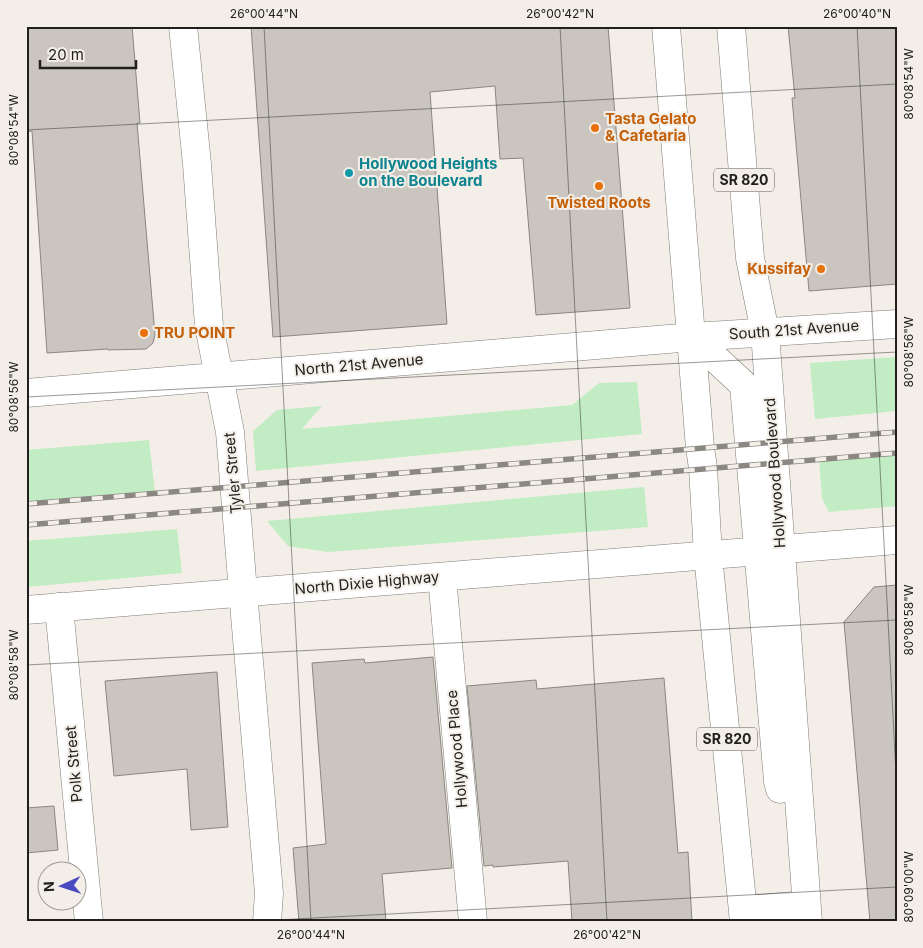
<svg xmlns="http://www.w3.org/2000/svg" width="923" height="948" font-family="Inter,sans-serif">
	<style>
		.green { fill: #c2ecc3 }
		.building { fill: #cac6bf; stroke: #8a8680 }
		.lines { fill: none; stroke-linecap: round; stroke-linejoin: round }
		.minor-casing { stroke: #817d77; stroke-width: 29 }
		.major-casing { stroke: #817d77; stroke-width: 29 }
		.minor { stroke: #fff; stroke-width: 28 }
		.major { stroke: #fff; stroke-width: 28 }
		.rail-casing { stroke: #8b8883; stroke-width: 5.5 }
		.rail { stroke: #f3efe8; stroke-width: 4; stroke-dasharray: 11; stroke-linecap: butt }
		.ticks { fill: none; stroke: #22201e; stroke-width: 1; stroke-opacity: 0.45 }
		.food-dot { fill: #e8710a; stroke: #f3efe8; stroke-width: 2 }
		.culture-dot { fill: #0f9aa8; stroke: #f3efe8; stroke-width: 2 }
		.labels { text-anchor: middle; stroke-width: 4; stroke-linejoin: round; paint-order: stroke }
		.shield { fill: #f3efe8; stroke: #615e5b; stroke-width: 1 }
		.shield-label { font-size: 14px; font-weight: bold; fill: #22201e }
		.food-label { font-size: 15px; font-weight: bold; fill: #c56008; stroke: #f3efe8; text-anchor: start }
		.culture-label { font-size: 15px; font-weight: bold; fill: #0d838f; stroke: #f3efe8; text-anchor: start }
		.street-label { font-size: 15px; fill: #22201e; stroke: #f3efe8 }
		.neatline { fill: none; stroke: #22201e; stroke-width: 2 }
		.ticks-label { font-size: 12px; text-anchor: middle; fill: #22201e }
	</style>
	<rect width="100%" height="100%" fill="#f3efe8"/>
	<!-- green -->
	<path class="green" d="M 897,357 L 897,411 L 815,419 L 810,363 Z
		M 637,382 L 642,434 L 256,471 L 253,431 L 277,410 L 322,406 L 302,429 L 572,405 L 599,383 Z
		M 149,440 L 155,493 L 26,504 L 26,450 Z
		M 897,453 L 897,506 L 829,512 L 822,498 L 819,459 Z
		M 644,487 L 648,527 L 328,552 L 288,546 L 267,521 Z
		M 177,529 L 182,573 L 26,587 L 26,541 Z"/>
	<!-- building -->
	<path class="building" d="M 26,26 L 132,26 L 140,123 L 137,123 L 155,335 L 153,343 L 146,349 L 108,350 L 108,349 L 47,353 L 32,131 L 26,132 Z
		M 251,26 L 608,26 L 630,308 L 536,315 L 523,158 L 500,159 L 495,86 L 430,92 L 447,324 L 273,337 Z
		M 788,26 L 897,26 L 897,284 L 809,291 L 792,98 L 795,98 Z
		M 897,585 L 897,922 L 870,922 L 844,622 L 874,587 Z
		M 433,657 L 452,868 L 382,874 L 386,922 L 299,922 L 293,848 L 326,844 L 312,663 L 364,659 L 365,663 Z
		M 217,672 L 228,827 L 191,830 L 187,769 L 114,776 L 105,681 Z
		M 664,678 L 678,853 L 688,852 L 692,922 L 572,922 L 568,861 L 493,867 L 493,865 L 484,866 L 467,686 L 536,680 L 537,689 Z
		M 54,806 L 58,850 L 26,853 L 26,808 Z"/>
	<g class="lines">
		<defs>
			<path id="minor" d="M 442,577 L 473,922
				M 59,607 L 89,922"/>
			<path id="major" d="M 183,26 L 197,164 L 209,326 L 230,432 L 243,592 L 269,893 L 267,922
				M 666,26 L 700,448 L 703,468 L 708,555 L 744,922
				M 731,26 L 750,258 L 765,332 L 808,922
				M 692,337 L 744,385 L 778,781 L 780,789
				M 26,393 L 692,337 L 897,324
				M 26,610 L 897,540
				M 743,910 L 806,905"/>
		</defs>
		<!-- minor casing -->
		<use href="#minor" class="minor-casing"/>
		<!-- major casing -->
		<use href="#major" class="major-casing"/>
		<!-- minor -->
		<use href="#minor" class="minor"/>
		<!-- major -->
		<use href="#major" class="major"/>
		<defs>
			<path id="rail" d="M 26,504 L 897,432
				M 26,525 L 897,453"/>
		</defs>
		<!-- rail casing -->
		<use href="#rail" class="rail-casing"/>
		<!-- rail -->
		<use href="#rail" class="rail"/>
	</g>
	<!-- ticks -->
	<path class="ticks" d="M 264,26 L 311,922M 560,26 L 607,922M 857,26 L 897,793M 26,130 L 897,84M 26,397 L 897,352M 26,665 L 897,620M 239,922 L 897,887"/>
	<!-- markers -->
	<g class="food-dot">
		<circle cx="595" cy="128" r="5"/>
		<circle cx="599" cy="186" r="5"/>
		<circle cx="821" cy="269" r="5"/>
		<circle cx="144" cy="333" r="5"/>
	</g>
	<circle class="culture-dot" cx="349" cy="173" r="5"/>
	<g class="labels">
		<!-- shield labels -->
		<g class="shield">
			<rect x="714" y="168.5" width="60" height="23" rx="4"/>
			<rect x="697" y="727.5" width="60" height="23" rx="4"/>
		</g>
		<g class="shield-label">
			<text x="744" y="185">SR 820</text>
			<text x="727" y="744">SR 820</text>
		</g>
		<!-- food labels -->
		<g class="food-label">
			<text x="605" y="124">Tasta Gelato<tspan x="605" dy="17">&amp; Cafetaria</tspan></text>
			<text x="599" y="208" text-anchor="middle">Twisted Roots</text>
			<text x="811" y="274" text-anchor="end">Kussifay</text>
			<text x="154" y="338">TRU POINT</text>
		</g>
		<!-- culture labels -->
		<g class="culture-label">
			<text x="359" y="169">Hollywood Heights<tspan x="359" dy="17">on the Boulevard</tspan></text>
		</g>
		<!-- street labels -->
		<g class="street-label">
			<text transform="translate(794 330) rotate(-4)" y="5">South 21st Avenue</text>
			<text transform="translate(359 365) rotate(-5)" y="5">North 21st Avenue</text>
			<text transform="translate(233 473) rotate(-95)" y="5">Tyler Street</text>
			<text transform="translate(775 473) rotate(-94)" y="5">Hollywood Boulevard</text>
			<text transform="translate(367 583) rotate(-5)" y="5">North Dixie Highway</text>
			<text transform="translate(457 749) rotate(-95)" y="5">Hollywood Place</text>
			<text transform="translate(74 764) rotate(-95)" y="5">Polk Street</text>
		</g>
	</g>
	<!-- border -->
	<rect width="923" height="948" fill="none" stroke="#f3efe8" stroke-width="55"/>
	<!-- north arrow -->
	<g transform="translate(62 886) rotate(267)"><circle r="24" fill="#f3efe8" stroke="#9f9c97"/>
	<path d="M0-4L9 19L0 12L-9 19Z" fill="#4b4bc1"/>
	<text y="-8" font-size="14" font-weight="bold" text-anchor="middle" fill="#22201e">N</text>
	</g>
	<!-- scale -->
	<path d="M40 60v8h96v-8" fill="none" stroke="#22201e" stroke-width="2.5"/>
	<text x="48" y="60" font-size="15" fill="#22201e" stroke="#f3efe8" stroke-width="4" paint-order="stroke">20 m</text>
	<rect x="28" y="28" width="868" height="892" class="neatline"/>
	<g class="ticks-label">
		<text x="264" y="18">26°00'44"N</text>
		<text x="560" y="18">26°00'42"N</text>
		<text x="857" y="18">26°00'40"N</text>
		<text transform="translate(909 84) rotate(-90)" y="4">80°08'54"W</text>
		<text transform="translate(14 130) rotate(-90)" y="4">80°08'54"W</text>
		<text transform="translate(909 352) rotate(-90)" y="4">80°08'56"W</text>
		<text transform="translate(14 397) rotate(-90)" y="4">80°08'56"W</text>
		<text transform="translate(909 620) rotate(-90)" y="4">80°08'58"W</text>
		<text transform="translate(14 665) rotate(-90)" y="4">80°08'58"W</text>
		<text transform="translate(909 887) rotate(-90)" y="4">80°09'00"W</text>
		<text x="311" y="939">26°00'44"N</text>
		<text x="607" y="939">26°00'42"N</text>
	</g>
</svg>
